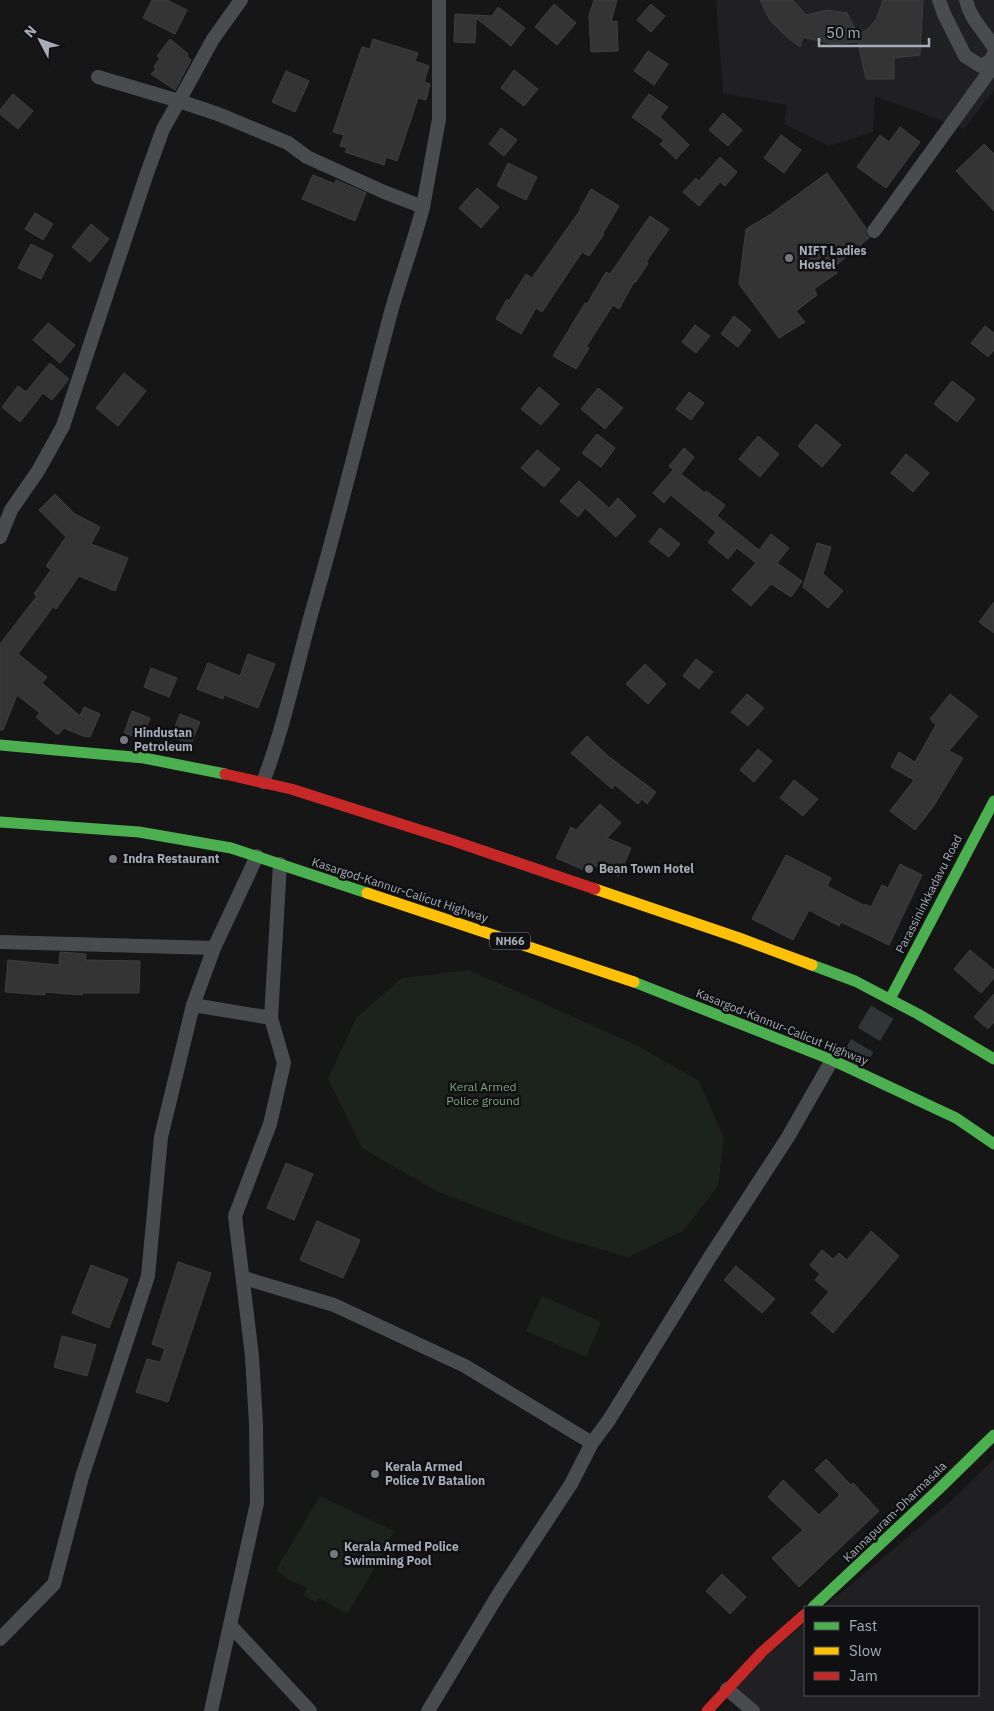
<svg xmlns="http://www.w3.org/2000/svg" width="994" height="1711" font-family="'IBM Plex Sans',sans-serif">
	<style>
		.built { fill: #202022 }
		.green { fill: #1c231c }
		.building { fill: #343435; stroke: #3e3f42 }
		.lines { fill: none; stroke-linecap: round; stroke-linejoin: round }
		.highway-tunnel { stroke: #333436; stroke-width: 26; stroke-dasharray: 26 13; stroke-linecap: butt }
		.street { stroke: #4a4b4f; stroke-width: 14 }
		.fast { stroke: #4caf50; stroke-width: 11 }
		.slow { stroke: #ffc107; stroke-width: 11 }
		.jam { stroke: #c62828; stroke-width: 11 }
		.poi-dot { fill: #74787f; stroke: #101012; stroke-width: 2 }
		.labels { text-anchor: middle; stroke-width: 5; stroke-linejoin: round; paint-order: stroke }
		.shield { fill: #101012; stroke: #797e86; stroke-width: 1 }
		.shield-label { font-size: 11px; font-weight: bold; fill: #a6adb8 }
		.poi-label { font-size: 12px; font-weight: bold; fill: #a6adb8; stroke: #101012; text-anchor: start }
		.street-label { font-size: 12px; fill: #a6adb8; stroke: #101012 }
		.park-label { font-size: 12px; fill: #7ea47c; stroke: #101012 }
	</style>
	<rect width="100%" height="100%" fill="#161616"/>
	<!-- built -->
	<path class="built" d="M 716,0 L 994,0 L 994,90 L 964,129 L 875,96 L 873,132 L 829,146 L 784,124 L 787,105 L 723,93 Z
		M 994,1459 L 994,1711 L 753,1711 L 727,1689 L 805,1623 L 805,1695 L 978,1695 L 978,1607 L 824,1607 L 952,1500 Z"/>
	<!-- green -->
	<path class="green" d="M 469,970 L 638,1046 L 699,1081 L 724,1138 L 718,1186 L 683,1231 L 628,1257 L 558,1237 L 438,1192 L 362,1148 L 328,1079 L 356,1018 L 402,978 Z
		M 542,1296 L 601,1322 L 586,1357 L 526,1331 Z
		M 320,1496 L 394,1531 L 379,1561 L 347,1614 L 319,1598 L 315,1602 L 303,1595 L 307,1588 L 288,1579 L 276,1570 Z"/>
	<!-- building -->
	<path class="building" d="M 152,0 L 167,0 L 187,10 L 175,34 L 143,18 Z
		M 594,0 L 617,0 L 611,22 L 617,21 L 618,51 L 591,52 L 589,16 Z
		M 760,0 L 793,0 L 806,15 L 827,10 L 847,13 L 858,35 L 870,27 L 877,18 L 883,0 L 923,0 L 920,55 L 894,58 L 894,79 L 866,79 L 858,42 L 832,44 L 803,37 L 800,47 L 786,36 L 770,20 Z
		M 554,4 L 576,23 L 557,45 L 535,27 Z
		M 651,4 L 665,16 L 651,32 L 637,20 Z
		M 498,7 L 525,28 L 511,46 L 476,18 L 475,43 L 454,42 L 455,14 L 492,16 Z
		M 170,39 L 188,54 L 187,56 L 191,60 L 175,90 L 151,74 L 156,69 L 154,67 L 160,58 L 157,56 Z
		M 373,39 L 418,53 L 415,61 L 429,66 L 424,82 L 430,84 L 426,100 L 418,98 L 397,161 L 386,157 L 384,165 L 345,152 L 347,148 L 340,146 L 344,135 L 333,132 L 362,47 L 370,49 Z
		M 648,51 L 668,64 L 654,85 L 634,71 Z
		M 514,70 L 538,89 L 524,106 L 501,88 Z
		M 286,71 L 309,81 L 295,112 L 272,102 Z
		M 13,94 L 33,111 L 18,129 L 0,114 L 0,110 Z
		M 649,94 L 668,107 L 660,117 L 689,145 L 676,159 L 660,144 L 664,140 L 632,117 Z
		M 723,113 L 742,130 L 728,146 L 709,130 Z
		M 900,127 L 920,142 L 886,188 L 857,167 L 880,135 L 889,142 Z
		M 501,128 L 517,140 L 504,156 L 489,144 Z
		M 781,135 L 801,150 L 784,173 L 764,158 Z
		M 984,144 L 994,154 L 994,211 L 956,171 Z
		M 720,157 L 737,172 L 725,186 L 720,182 L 699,206 L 683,192 L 696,178 L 699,181 Z
		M 508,163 L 537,177 L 526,200 L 497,186 Z
		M 827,173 L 866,228 L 866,234 L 869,238 L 834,267 L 837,273 L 814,289 L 817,295 L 796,311 L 805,322 L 779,338 L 739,284 L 746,229 L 771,214 Z
		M 313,175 L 335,184 L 336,180 L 366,193 L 355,221 L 302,199 Z
		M 477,188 L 499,207 L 481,228 L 459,208 Z
		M 591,189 L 619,206 L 603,233 L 604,234 L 589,256 L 582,252 L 542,312 L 536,308 L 521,334 L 496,319 L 507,299 L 509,301 L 526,274 L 532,278 L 581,209 L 580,208 Z
		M 35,213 L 53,224 L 43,240 L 25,229 Z
		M 650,216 L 669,229 L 646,262 L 648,263 L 636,282 L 634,282 L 619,309 L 613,305 L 586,347 L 589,348 L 576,369 L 553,356 L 585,303 L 587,304 L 606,272 L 610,274 Z
		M 91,224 L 109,239 L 90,262 L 72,247 Z
		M 31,244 L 53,255 L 41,279 L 18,268 Z
		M 734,316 L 751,330 L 738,347 L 721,334 Z
		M 48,323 L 75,345 L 60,363 L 33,340 Z
		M 695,325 L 710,336 L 696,353 L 682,342 Z
		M 985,326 L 994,333 L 994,350 L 988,357 L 971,343 Z
		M 50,363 L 69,379 L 52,400 L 43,393 L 20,422 L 2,407 L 18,386 L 26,392 Z
		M 124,373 L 146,391 L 118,426 L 96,408 Z
		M 952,381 L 975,399 L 957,422 L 934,404 Z
		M 539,387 L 559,404 L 541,425 L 521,409 Z
		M 598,388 L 623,408 L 605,429 L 581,409 Z
		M 689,392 L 704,403 L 691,420 L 676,409 Z
		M 816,424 L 841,445 L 822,467 L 798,446 Z
		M 597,434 L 615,448 L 601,467 L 582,453 Z
		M 758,436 L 779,454 L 760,477 L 739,459 Z
		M 684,448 L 694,457 L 681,474 L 705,493 L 706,491 L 725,505 L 717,516 L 759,550 L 771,534 L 789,548 L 777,563 L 802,581 L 791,597 L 771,584 L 751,606 L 732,590 L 756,563 L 737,548 L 728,559 L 708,542 L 716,532 L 671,495 L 664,503 L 653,493 L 673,470 L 669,466 Z
		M 537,450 L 560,469 L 544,487 L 521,468 Z
		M 906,454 L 929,473 L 913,492 L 891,473 Z
		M 579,481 L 609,508 L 618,498 L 636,516 L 616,537 L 585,508 L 578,517 L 560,501 Z
		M 55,494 L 75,514 L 100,527 L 91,544 L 128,558 L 115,591 L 79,576 L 56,609 L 53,607 L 18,654 L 47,677 L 42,683 L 80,716 L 84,707 L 100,714 L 90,737 L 83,736 L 64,728 L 59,734 L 56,734 L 36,717 L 40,713 L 17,695 L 3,730 L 0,730 L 0,644 L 37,596 L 34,594 L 51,570 L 46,566 L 66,537 L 39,510 Z
		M 660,528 L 680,544 L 669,557 L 649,542 Z
		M 817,543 L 831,547 L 823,574 L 843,591 L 828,608 L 803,587 Z
		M 994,602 L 994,633 L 979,622 Z
		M 248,654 L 275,664 L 258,708 L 224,695 L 223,699 L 197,689 L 208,663 L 240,676 Z
		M 696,659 L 713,672 L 699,689 L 683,676 Z
		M 645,664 L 666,684 L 648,704 L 626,684 Z
		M 151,668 L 177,678 L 169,697 L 144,687 Z
		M 747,694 L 764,708 L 748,726 L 731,712 Z
		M 950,694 L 978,716 L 949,751 L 963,758 L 933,807 L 915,830 L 890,811 L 914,780 L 891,767 L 899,752 L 915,762 L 936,725 L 930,719 Z
		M 132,711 L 150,718 L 142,739 L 124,733 Z
		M 180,714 L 200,722 L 191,744 L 171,737 Z
		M 587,736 L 608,756 L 656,792 L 647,804 L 642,799 L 638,804 L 615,785 L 612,789 L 571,753 Z
		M 758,749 L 772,761 L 754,782 L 740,770 Z
		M 794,780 L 818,799 L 803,816 L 780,798 Z
		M 600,804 L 621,823 L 607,838 L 631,848 L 619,876 L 588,863 L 584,870 L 556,858 L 571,827 L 576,830 Z
		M 786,855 L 831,878 L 827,886 L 865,906 L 865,904 L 871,907 L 882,885 L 888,888 L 900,864 L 922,875 L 889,945 L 841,922 L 839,926 L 809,910 L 793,940 L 752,919 Z
		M 970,950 L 994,970 L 994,978 L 981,993 L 954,969 Z
		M 60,952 L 86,954 L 85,960 L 140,961 L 139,993 L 82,993 L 82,995 L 45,992 L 45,995 L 5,992 L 8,960 L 59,965 Z
		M 994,994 L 994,1022 L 988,1029 L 974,1017 Z
		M 286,1163 L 313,1174 L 294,1220 L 267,1208 Z
		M 317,1221 L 360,1240 L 343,1278 L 300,1260 Z
		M 871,1231 L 899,1256 L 833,1333 L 811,1313 L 829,1292 L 815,1280 L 820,1274 L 810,1265 L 822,1250 L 833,1259 L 839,1253 L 847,1260 Z
		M 178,1262 L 211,1273 L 168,1402 L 136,1392 L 147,1359 L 160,1362 L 165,1349 L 152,1344 Z
		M 91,1265 L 128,1279 L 109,1328 L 72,1313 Z
		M 736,1266 L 775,1299 L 762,1313 L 724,1280 Z
		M 62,1336 L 96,1345 L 87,1376 L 54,1367 Z
		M 826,1459 L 851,1485 L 853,1483 L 879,1511 L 799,1587 L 772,1558 L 803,1530 L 768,1497 L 783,1480 L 819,1515 L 840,1495 L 815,1470 Z
		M 722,1574 L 746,1597 L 730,1614 L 706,1591 Z"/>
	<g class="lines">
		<!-- highway-tunnel -->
		<path class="highway-tunnel" d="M 849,1068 L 890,999"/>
		<!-- street -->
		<path class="street" d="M 241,0 L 213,39 L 179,101 L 218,114 L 288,143 L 307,157 L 384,192 L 423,207 C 414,242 401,276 391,312 C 365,409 342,507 314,604 C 297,663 285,725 263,782
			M 939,0 L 944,14 L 965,56 L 981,66 L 990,61 L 994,54
			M 966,0 C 970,20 985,31 994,48
			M 423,207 L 439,119 L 439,0
			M 874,231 L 994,65
			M 0,537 L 11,510 L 38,471 L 63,426 L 146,176 L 163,129 L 179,101 L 98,77
			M 0,942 L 214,948
			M 193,1005 L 271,1018 L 284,1063 L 270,1124 L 235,1216 L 252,1356 L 256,1424 L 257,1503 L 211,1711
			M 271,1018 L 280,864
			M 244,1278 L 334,1305 L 465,1366 L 592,1443
			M 230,1625 L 310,1711
			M 0,1639 L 54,1584 L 82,1477 L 148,1276 L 161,1137 L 193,1005 L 214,948 L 257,856
			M 727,1689 L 753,1711
			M 428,1711 L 498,1595 L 571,1484 L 592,1443 L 609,1420 L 710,1257 L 788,1137 L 832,1060"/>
		<!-- fast -->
		<path class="fast" d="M 0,745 L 144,758 L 225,774
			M 0,822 L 139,832 L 231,848 L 367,893
			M 812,965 L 855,981 L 918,1014 L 994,1059
			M 634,982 L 832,1060 L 956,1118 L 994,1144
			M 890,999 L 994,801
			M 813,1607 L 939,1489 L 994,1435"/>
		<!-- slow -->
		<path class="slow" d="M 595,889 L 739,938 L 812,965
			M 367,893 L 634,982"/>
		<!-- jam -->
		<path class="jam" d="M 225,774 L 291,789 L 451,840 L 595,889
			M 707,1711 L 762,1652 L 805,1614"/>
	</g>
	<!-- markers -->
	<g class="poi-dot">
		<circle cx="789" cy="258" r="5"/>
		<circle cx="124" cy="740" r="5"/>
		<circle cx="113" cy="859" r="5"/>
		<circle cx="589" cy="869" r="5"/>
		<circle cx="375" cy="1474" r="5"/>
		<circle cx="334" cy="1554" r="5"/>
	</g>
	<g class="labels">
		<!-- shield labels -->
		<rect class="shield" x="490" y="932.5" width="40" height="17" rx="4"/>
		<g class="shield-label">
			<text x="510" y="945">NH66</text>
		</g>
		<!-- poi labels -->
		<g class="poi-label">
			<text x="799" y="255">NIFT Ladies<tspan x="799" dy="14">Hostel</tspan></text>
			<text x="134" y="737">Hindustan<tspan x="134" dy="14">Petroleum</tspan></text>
			<text x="123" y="863">Indra Restaurant</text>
			<text x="599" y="873">Bean Town Hotel</text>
			<text x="385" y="1471">Kerala Armed<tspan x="385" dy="14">Police IV Batalion</tspan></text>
			<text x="344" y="1551">Kerala Armed Police<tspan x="344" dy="14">Swimming Pool</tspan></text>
		</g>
		<!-- street labels -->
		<g class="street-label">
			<text transform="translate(400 890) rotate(18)" y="4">Kasargod-Kannur-Calicut Highway</text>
			<text transform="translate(929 894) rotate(-63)" y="4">Parassininkkadavu Road</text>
			<text transform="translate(782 1027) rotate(22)" y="4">Kasargod-Kannur-Calicut Highway</text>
			<text transform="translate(895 1512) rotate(-44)" y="4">Kannapuram-Dharmasala</text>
		</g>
		<!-- park labels -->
		<g class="park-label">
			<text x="483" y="1091">Keral Armed<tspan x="483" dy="14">Police ground</tspan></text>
		</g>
	</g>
	<!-- legend -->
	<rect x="804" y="1606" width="175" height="90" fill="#101012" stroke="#4c4f54"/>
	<rect x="814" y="1622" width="25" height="8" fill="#4caf50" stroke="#4c4f54"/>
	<text x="849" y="1631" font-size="15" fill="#a6adb8">Fast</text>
	<rect x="814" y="1647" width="25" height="8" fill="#ffc107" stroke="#4c4f54"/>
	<text x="849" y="1656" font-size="15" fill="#a6adb8">Slow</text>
	<rect x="814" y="1672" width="25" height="8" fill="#c62828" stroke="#4c4f54"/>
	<text x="849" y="1681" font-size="15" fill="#a6adb8">Jam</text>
	<!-- north arrow -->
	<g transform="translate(40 40) rotate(311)" stroke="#101012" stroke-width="4" paint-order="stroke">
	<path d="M0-4L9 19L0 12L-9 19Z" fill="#a6adb8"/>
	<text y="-8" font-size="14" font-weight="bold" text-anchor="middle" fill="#a6adb8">N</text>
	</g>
	<!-- scale -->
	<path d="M819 38v8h110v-8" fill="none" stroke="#a6adb8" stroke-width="2.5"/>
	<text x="826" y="38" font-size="15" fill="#a6adb8" stroke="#101012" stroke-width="4" paint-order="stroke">50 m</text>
</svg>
